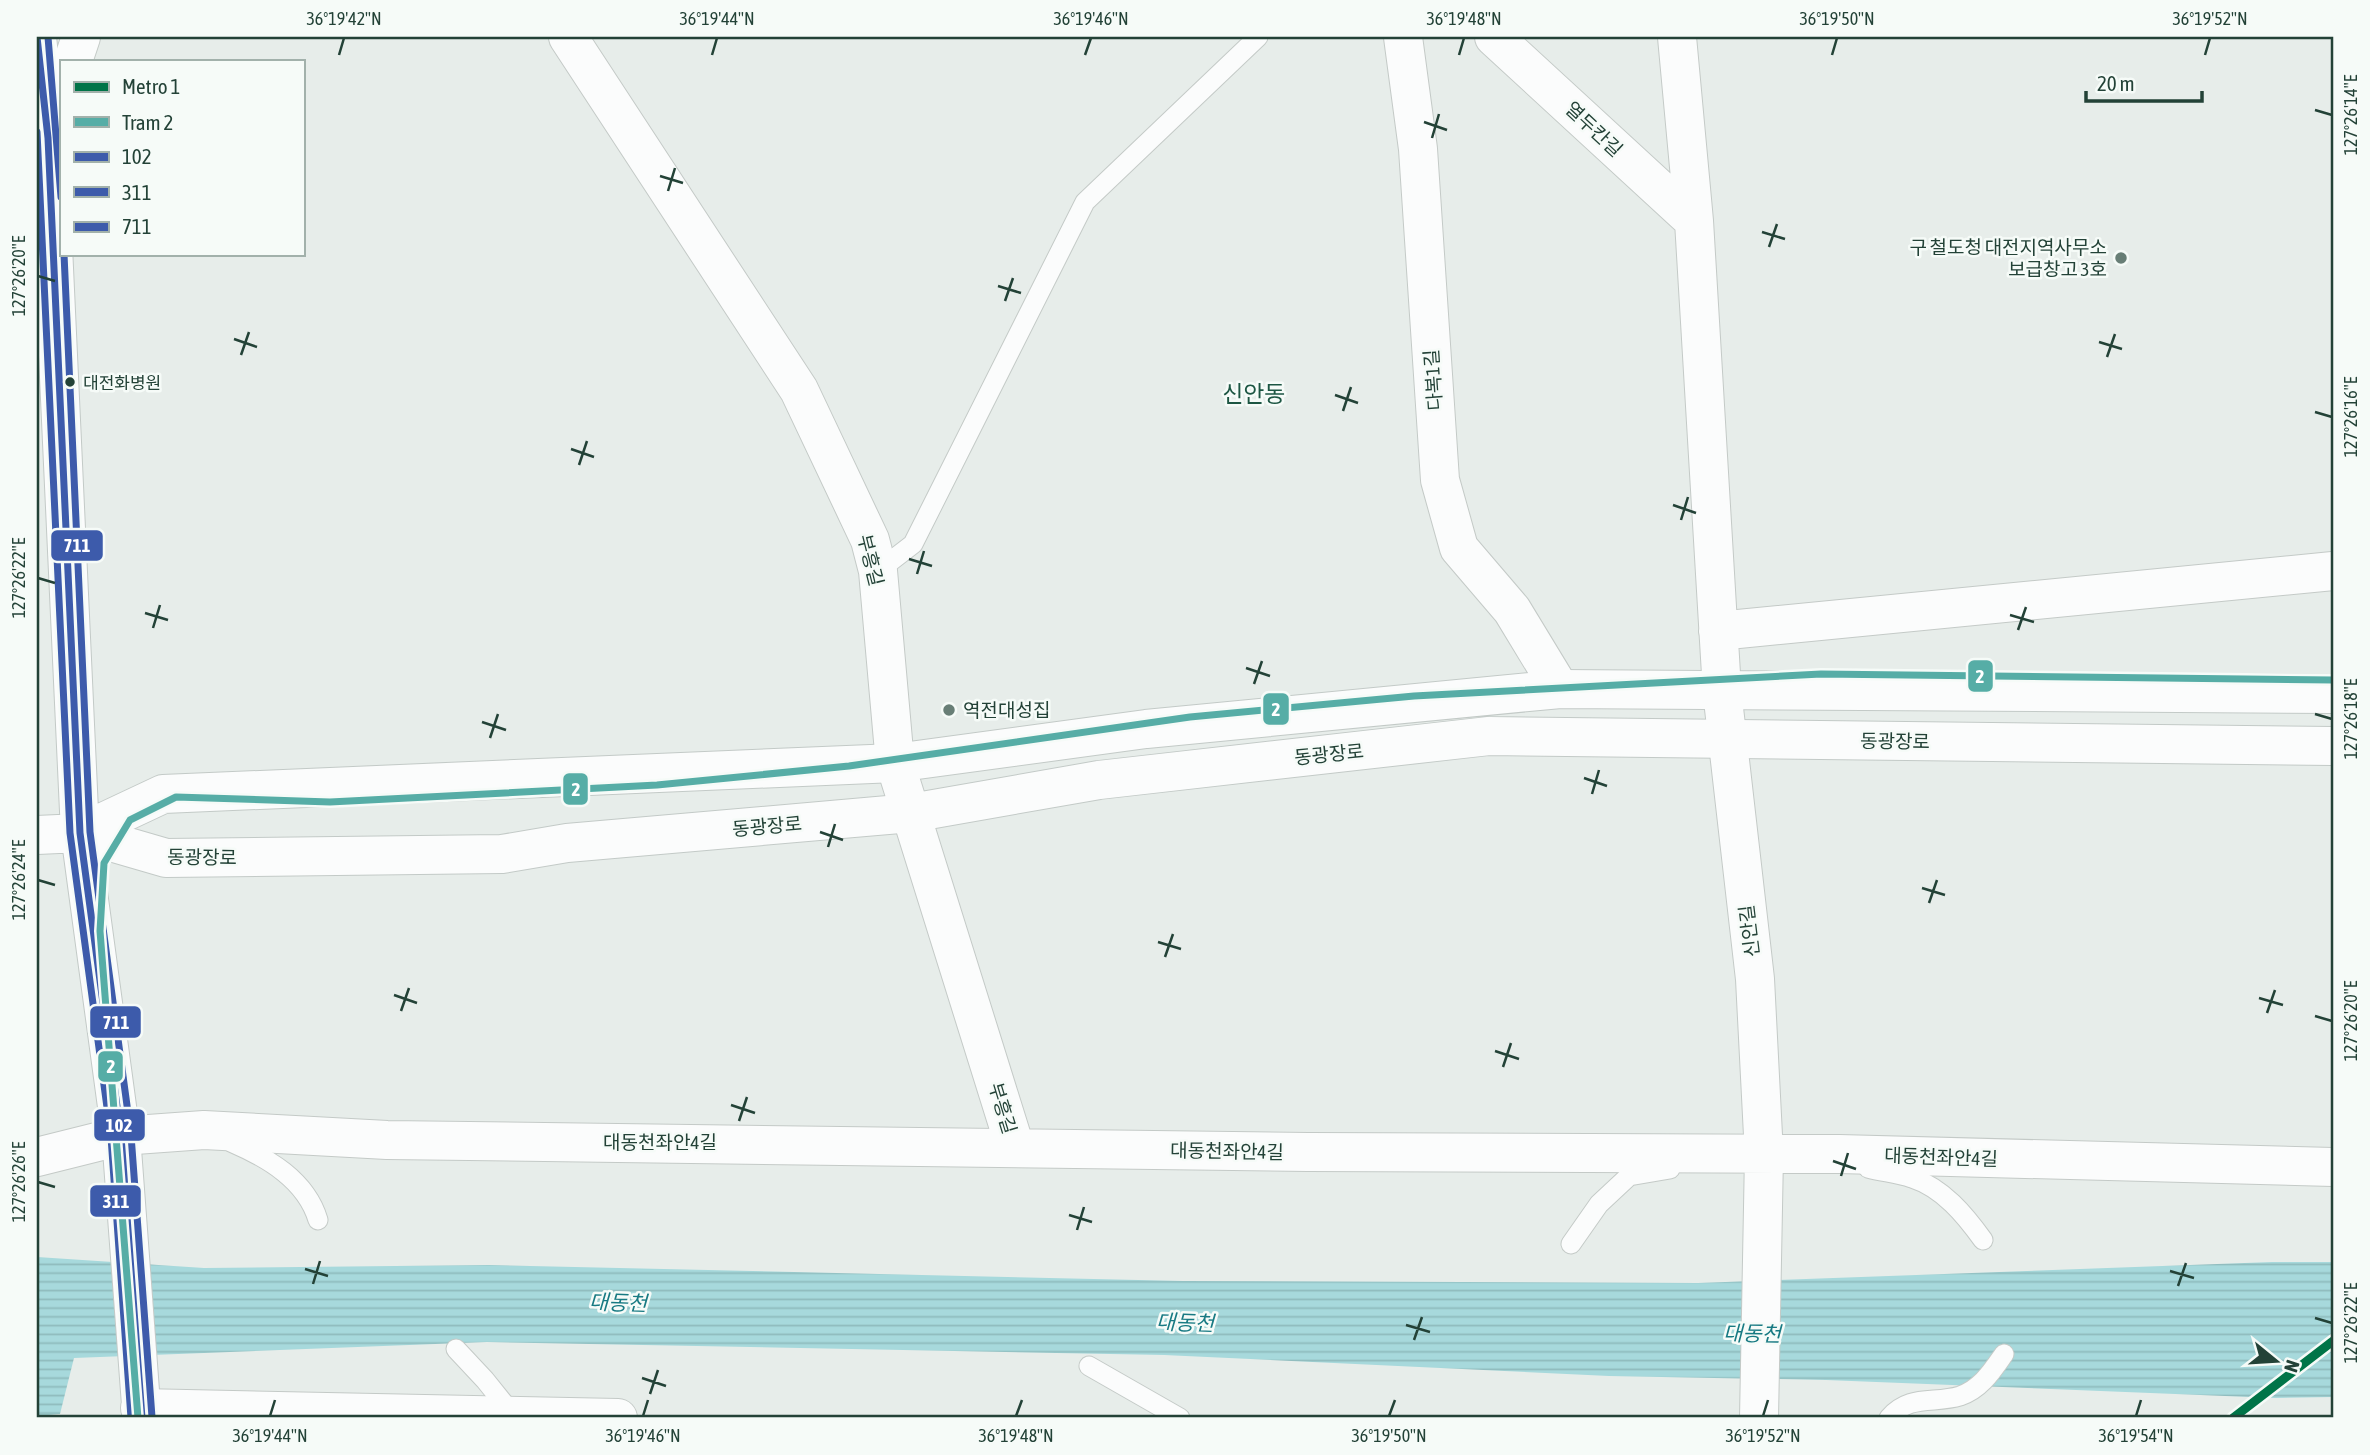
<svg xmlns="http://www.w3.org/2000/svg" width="2370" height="1455" font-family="'Asap Condensed','Noto Sans KR',sans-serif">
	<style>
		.water { fill: url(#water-rules) }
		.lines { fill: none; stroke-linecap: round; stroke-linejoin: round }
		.lane-casing { stroke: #c4cac7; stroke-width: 21 }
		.street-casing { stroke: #c4cac7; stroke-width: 40 }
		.secondary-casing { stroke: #c3cac7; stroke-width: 40 }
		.lane { stroke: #fbfcfc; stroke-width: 19 }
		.street { stroke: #fbfcfc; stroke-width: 38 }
		.secondary { stroke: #fbfcfc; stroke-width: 38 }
		.bus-1-casing { stroke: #f6fbf8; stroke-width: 12 }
		.bus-2-casing { stroke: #f6fbf8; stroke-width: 12 }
		.bus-3-casing { stroke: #f6fbf8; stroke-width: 12 }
		.bus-1 { stroke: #3d5bab; stroke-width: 7 }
		.bus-2 { stroke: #3d5bab; stroke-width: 7 }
		.bus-3 { stroke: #3d5bab; stroke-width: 7 }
		.tram-1-casing { stroke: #f6fbf8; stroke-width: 12 }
		.tram-1 { stroke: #56ada6; stroke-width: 7 }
		.metro-1-casing { stroke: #f6fbf8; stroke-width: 14 }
		.metro-1 { stroke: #007448; stroke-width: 9 }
		.ticks { fill: none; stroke: #234237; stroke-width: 2.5 }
		.poi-dot { fill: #687e76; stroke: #f6fbf8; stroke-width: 2.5 }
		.bus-dot { fill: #234237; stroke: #f6fbf8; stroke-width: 2.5 }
		.labels { text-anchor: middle; stroke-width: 5; stroke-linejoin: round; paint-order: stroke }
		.bus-label { font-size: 17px; fill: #234237; stroke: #f6fbf8; text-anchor: start }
		.street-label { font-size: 19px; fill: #234237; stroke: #f6fbf8 }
		.poi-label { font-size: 19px; fill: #234237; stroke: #f6fbf8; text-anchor: end }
		.water-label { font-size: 21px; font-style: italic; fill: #187a83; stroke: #f6fbf8 }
		.quarter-label { font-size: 23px; fill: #1d5643; stroke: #f6fbf8 }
		.line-badge { stroke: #f6fbf8; stroke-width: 2.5 }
		.badge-label { font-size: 19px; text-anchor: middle; font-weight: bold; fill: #fff }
		.neatline { fill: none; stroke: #234237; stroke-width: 2.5 }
		.ticks-label { font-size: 18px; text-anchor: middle; fill: #234237 }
	</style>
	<defs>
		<pattern id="water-rules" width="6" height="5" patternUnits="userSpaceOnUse" patternTransform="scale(1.75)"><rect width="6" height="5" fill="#a7d9dc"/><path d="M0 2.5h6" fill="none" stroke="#8fbbbd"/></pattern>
	</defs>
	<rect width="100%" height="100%" fill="#e7edea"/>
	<!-- water -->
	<path class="water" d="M 37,1257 L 204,1268 L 489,1265 L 1183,1281 L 1698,1283 L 2272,1262 L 2333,1262 L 2333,1397 L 2275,1398 L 1826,1380 L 1609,1376 L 1164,1355 L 487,1342 L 74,1358 L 60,1414 L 37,1416 Z"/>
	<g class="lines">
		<defs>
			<path id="lane" d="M 878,571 L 913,544 L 1085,202 L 1258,37
				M 231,1142 C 268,1158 306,1180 318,1220
				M 1868,1168 C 1883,1172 1898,1173 1912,1178 C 1943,1188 1965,1215 1983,1240
				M 1571,1244 L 1599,1204 L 1629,1176 L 1670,1169
				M 456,1349 L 485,1380 L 514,1416
				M 1089,1366 L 1180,1418
				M 1889,1418 C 1909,1394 1934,1404 1960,1396 C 1981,1389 1992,1371 2004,1354"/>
			<path id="street" d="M 568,37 L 799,390 L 870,540 L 878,571 L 895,763 L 1015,1147
				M 1403,37 L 1418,149 L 1440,480 L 1459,548 L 1512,610 L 1560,689
				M 1494,37 L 1694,221
				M 1677,37 L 1694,221 L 1722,691 L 1755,979 L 1764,1155 L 1759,1418
				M 73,61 L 81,37
				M 1718,631 L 2333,571
				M 37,1157 L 121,1136 L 204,1130 L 387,1140 L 1308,1152 L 1839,1154 L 2333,1167
				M 140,1408 L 618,1418"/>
			<path id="secondary" d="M 37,37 L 48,138 L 80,833 L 121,1136 L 142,1418
				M 80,833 L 163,794 L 895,763 L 1146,729 L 1560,689 L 2333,694
				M 37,835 L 80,833 L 166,858 L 502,854 L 567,843 L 911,813 L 1099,780 L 1489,736 L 2333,746"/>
		</defs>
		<!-- lane casing -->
		<use href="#lane" class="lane-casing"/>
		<!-- street casing -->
		<use href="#street" class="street-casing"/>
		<!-- secondary casing -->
		<use href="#secondary" class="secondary-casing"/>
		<!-- lane -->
		<use href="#lane" class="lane"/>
		<!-- street -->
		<use href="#street" class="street"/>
		<!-- secondary -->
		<use href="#secondary" class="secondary"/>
		<defs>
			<path id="bus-1" d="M 37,37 L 48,138 L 80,833 L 121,1136 L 142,1418"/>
			<path id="bus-2" d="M 37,132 L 70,833 L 111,1137 L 131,1418"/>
			<path id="bus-3" d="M 48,37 L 61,197
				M 64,254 L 90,832 L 131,1135 L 152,1417"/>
		</defs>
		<!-- bus-1 casing -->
		<use href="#bus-1" class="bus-1-casing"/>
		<!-- bus-2 casing -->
		<use href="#bus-2" class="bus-2-casing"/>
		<!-- bus-3 casing -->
		<use href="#bus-3" class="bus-3-casing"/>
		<!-- bus-1 -->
		<use href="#bus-1" class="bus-1"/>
		<!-- bus-2 -->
		<use href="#bus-2" class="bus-2"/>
		<!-- bus-3 -->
		<use href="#bus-3" class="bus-3"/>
		<defs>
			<path id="tram-1" d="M 138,1418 L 100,931 L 104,863 L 130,820 L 176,797 L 330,802 L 657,785 L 849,766 L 1190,717 L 1414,696 L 1821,674 L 2333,680"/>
		</defs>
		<!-- tram-1 casing -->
		<use href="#tram-1" class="tram-1-casing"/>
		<!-- tram-1 -->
		<use href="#tram-1" class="tram-1"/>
		<defs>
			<path id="metro-1" d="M 2233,1418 L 2333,1341"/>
		</defs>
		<!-- metro-1 casing -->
		<use href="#metro-1" class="metro-1-casing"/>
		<!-- metro-1 -->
		<use href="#metro-1" class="metro-1"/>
	</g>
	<!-- ticks -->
	<path class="ticks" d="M 339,55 L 344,38M 712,55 L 717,38M 1085,55 L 1091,38M 1459,55 L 1464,38M 1832,55 L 1837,38M 2205,55 L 2210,38M 2315,110 L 2332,115M 1424,122 L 1447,130M 1432,138 L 1439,114M 660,176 L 683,183M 668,191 L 675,168M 1762,232 L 1785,239M 1769,247 L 1777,224M 38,276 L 55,281M 998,286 L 1021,293M 1005,301 L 1013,278M 234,339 L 257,347M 2099,342 L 2122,349M 241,355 L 249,332M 2107,357 L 2115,334M 1335,395 L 1358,403M 1343,411 L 1351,387M 2315,412 L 2332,417M 571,449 L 594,457M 579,465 L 587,441M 1673,505 L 1696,513M 1681,520 L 1688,497M 909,559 L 932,566M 917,574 L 924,551M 38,578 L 55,583M 145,613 L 168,620M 2010,615 L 2034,622M 153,628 L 160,605M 2018,630 L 2026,607M 1246,668 L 1270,676M 1254,684 L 1262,661M 2315,714 L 2332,719M 482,722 L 506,730M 490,738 L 498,714M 1584,778 L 1607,786M 1592,794 L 1599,770M 820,832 L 843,840M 828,847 L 835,824M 38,880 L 55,885M 1922,888 L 1945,895M 1929,903 L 1937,880M 1158,942 L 1181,949M 1165,957 L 1173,934M 394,995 L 417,1003M 2259,998 L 2283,1005M 401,1011 L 409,988M 2267,1013 L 2275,990M 2315,1016 L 2332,1021M 1495,1051 L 1519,1059M 1503,1067 L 1511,1043M 731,1105 L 755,1113M 739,1121 L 747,1097M 1833,1161 L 1856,1169M 1841,1176 L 1848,1153M 38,1182 L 55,1187M 1069,1215 L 1092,1222M 1077,1230 L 1084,1207M 305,1269 L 328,1276M 2170,1271 L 2194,1278M 313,1284 L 320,1261M 2178,1286 L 2186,1263M 2315,1318 L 2332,1323M 1406,1325 L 1430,1332M 1414,1340 L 1422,1317M 642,1378 L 666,1386M 650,1394 L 658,1370M 270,1416 L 275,1400M 643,1416 L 648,1400M 1016,1416 L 1022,1400M 1389,1416 L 1395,1400M 1763,1416 L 1768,1400M 2136,1416 L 2141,1400"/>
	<!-- markers -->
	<g class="poi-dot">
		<circle cx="2121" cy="258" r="7"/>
		<circle cx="949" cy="710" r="7"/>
	</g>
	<circle class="bus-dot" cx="70" cy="382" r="6"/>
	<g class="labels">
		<!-- bus labels -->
		<g class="bus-label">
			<text x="83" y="389">대전화병원</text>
		</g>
		<!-- street labels -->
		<g class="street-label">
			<text transform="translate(1594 129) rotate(43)" y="7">열두칸길</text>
			<text transform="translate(1433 380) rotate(-94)" y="7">다복1길</text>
			<text transform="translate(871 560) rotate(76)" y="7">부흥길</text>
			<text transform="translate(1895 741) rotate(1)" y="7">동광장로</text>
			<text transform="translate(1329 754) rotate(-6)" y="7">동광장로</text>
			<text transform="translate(767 826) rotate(-5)" y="7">동광장로</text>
			<text transform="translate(202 857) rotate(1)" y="7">동광장로</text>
			<text transform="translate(1749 931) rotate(-97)" y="7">신안길</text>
			<text transform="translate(1003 1108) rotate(73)" y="7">부흥길</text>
			<text x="660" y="1149">대동천좌안4길</text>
			<text transform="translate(1227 1151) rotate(1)" y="7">대동천좌안4길</text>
			<text transform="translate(1941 1157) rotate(2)" y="7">대동천좌안4길</text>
		</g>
		<!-- poi labels -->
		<g class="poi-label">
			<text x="2107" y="254">구 철도청 대전지역사무소<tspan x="2107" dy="22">보급창고 3호</tspan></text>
			<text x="963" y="717" text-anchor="start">역전대성집</text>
		</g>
		<!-- water labels -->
		<g class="water-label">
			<text transform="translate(618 1303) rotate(2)" y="7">대동천</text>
			<text transform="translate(1185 1323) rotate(2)" y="7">대동천</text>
			<text transform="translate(1752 1334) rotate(1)" y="7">대동천</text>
		</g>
		<!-- quarter labels -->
		<g class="quarter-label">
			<text x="1254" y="402">신안동</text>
		</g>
	</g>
	<g class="line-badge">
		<rect x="50" y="529" width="54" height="33" rx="7" fill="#3d5bab"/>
		<rect x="1967" y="659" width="27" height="34" rx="7" fill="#56ada6"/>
		<rect x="1262" y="692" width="28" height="34" rx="7" fill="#56ada6"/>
		<rect x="562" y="772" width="27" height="34" rx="7" fill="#56ada6"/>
		<rect x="89" y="1005" width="53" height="34" rx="7" fill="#3d5bab"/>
		<rect x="97" y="1050" width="27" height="33" rx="7" fill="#56ada6"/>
		<rect x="93" y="1108" width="53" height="34" rx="7" fill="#3d5bab"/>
		<rect x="89" y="1184" width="53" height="34" rx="7" fill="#3d5bab"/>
	</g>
	<g class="badge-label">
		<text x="77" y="552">711</text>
		<text x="1980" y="683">2</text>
		<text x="1276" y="716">2</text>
		<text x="576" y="796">2</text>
		<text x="116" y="1029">711</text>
		<text x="111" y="1073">2</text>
		<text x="119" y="1132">102</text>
		<text x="116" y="1208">311</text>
	</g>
	<!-- border -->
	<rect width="2370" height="1455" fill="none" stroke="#f6fbf8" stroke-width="77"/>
	<!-- legend -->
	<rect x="60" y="60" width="245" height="196" fill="#f6fbf8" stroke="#a2b1ab" stroke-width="2"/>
	<rect x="74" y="82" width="35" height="10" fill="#007448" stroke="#a2b1ab" stroke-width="2"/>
	<text x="122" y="94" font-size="21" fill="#234237">Metro 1</text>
	<rect x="74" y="117" width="35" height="10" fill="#56ada6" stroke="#a2b1ab" stroke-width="2"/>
	<text x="122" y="130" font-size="21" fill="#234237">Tram 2</text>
	<rect x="74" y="152" width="35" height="10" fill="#3d5bab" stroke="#a2b1ab" stroke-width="2"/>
	<text x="122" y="164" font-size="21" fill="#234237">102</text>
	<rect x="74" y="187" width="35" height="10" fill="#3d5bab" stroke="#a2b1ab" stroke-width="2"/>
	<text x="122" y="200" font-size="21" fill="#234237">311</text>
	<rect x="74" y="222" width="35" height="10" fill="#3d5bab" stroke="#a2b1ab" stroke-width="2"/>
	<text x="122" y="234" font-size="21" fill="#234237">711</text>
	<!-- north arrow -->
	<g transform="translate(2276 1361) rotate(108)" stroke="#f6fbf8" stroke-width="5" paint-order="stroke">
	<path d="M0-5L12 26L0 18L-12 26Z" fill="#234237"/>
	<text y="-10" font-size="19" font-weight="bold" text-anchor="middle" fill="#234237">N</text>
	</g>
	<!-- scale -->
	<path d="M2086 91v10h116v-10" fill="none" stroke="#234237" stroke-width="3.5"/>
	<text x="2097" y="91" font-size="21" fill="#234237" stroke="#f6fbf8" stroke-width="5" paint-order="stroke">20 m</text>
	<rect x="38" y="38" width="2294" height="1378" class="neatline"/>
	<g class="ticks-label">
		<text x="344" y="25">36°19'42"N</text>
		<text x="717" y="25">36°19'44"N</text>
		<text x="1091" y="25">36°19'46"N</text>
		<text x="1464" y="25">36°19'48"N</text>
		<text x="1837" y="25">36°19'50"N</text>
		<text x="2210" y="25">36°19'52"N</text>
		<text transform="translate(2351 115) rotate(-90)" y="6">127°26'14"E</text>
		<text transform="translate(19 276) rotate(-90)" y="6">127°26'20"E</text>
		<text transform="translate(2351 417) rotate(-90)" y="6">127°26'16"E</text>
		<text transform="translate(19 578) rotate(-90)" y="6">127°26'22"E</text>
		<text transform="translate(2351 719) rotate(-90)" y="6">127°26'18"E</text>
		<text transform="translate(19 880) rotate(-90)" y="6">127°26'24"E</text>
		<text transform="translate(2351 1021) rotate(-90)" y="6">127°26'20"E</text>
		<text transform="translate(19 1182) rotate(-90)" y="6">127°26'26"E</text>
		<text transform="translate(2351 1323) rotate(-90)" y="6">127°26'22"E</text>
		<text x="270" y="1442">36°19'44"N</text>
		<text x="643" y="1442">36°19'46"N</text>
		<text x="1016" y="1442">36°19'48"N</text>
		<text x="1389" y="1442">36°19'50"N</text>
		<text x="1763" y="1442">36°19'52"N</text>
		<text x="2136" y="1442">36°19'54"N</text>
	</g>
</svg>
